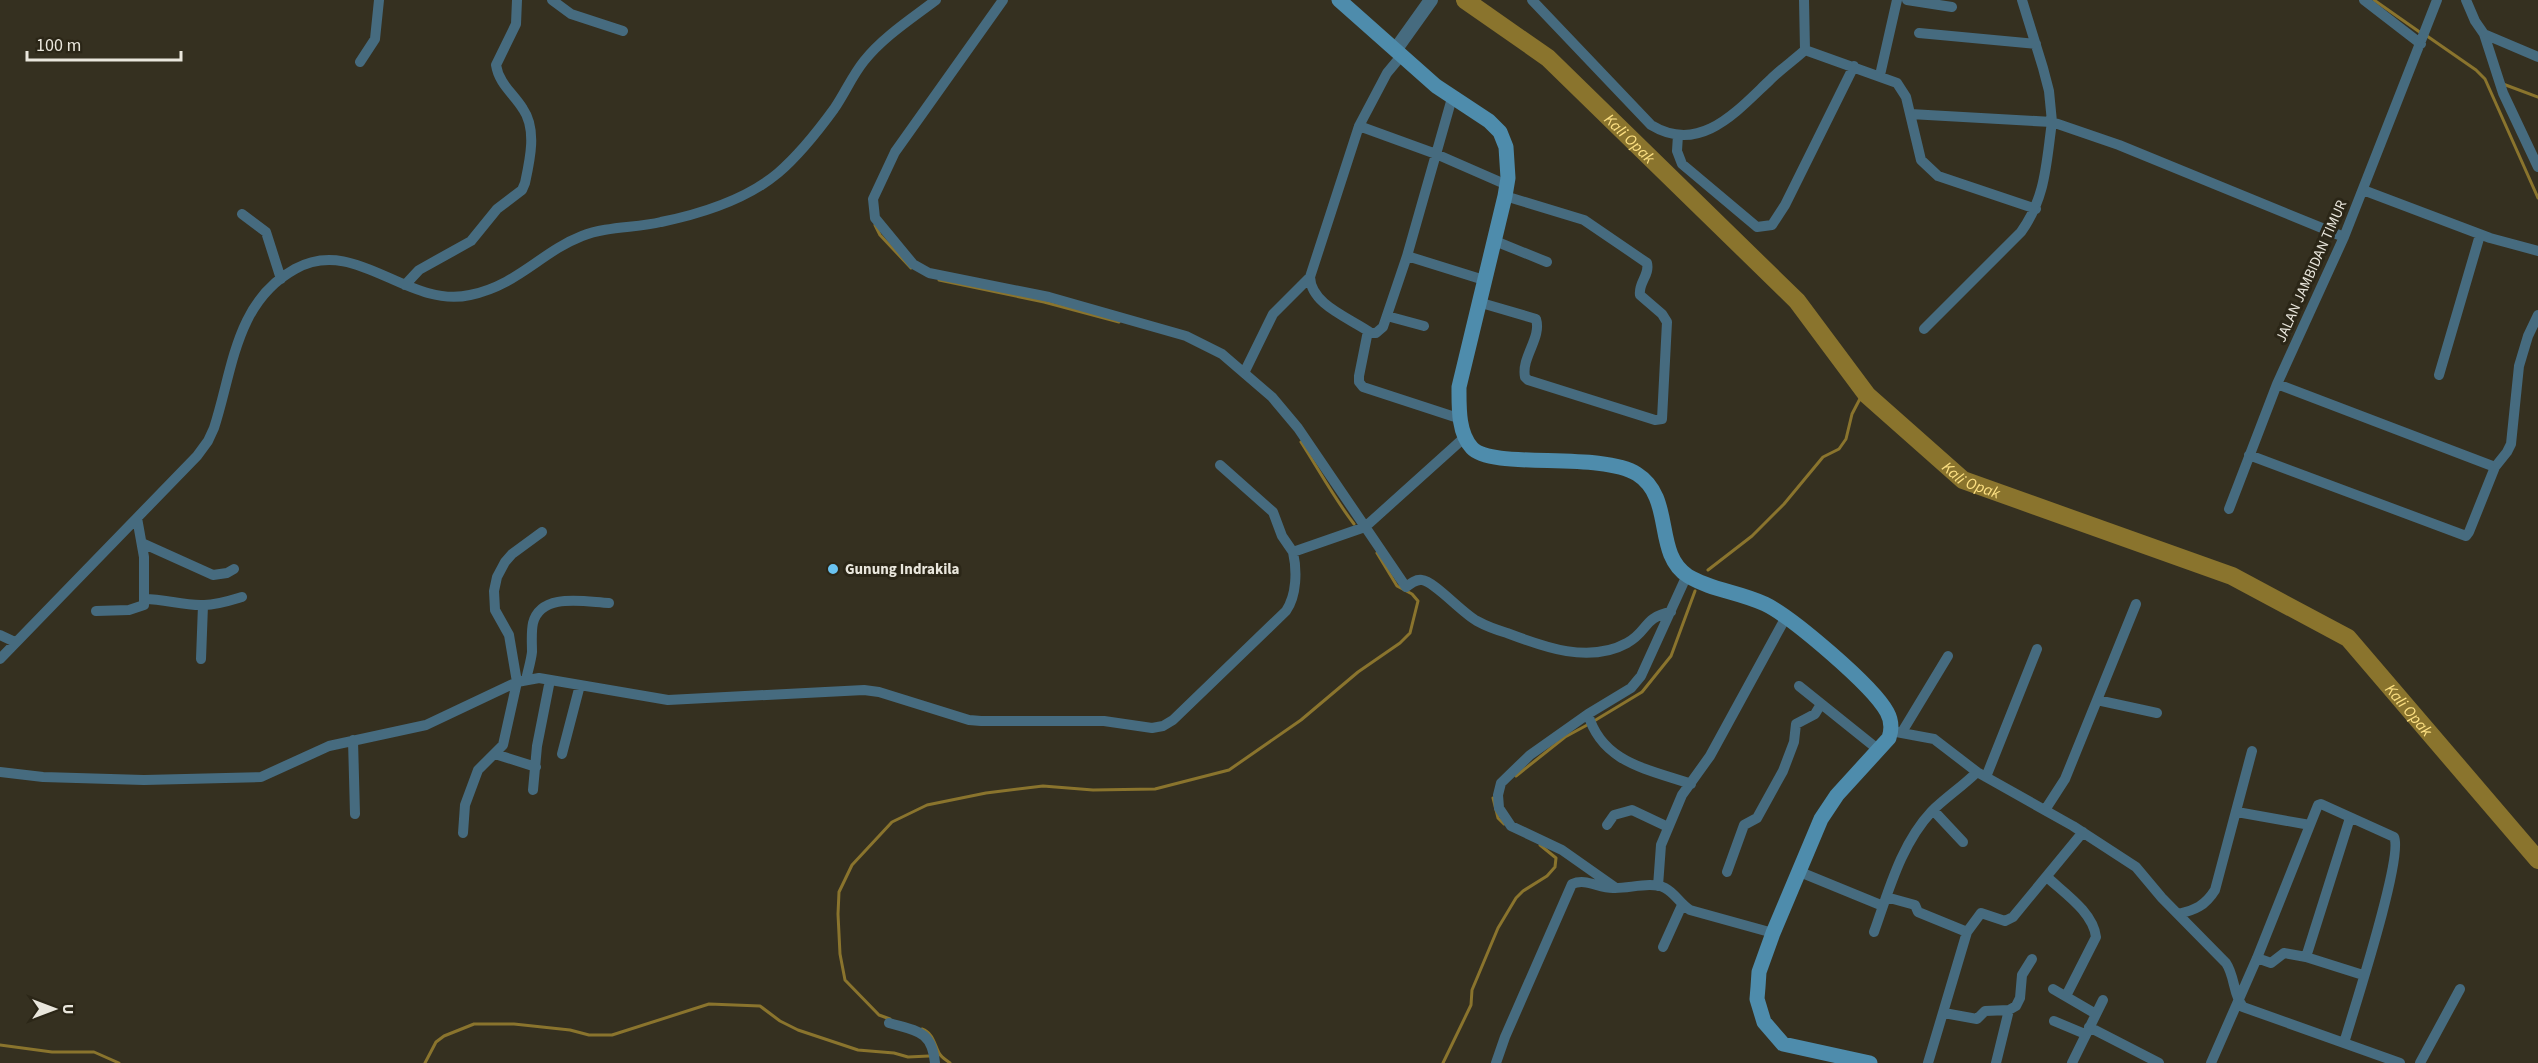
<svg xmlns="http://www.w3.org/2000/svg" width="2538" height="1063" font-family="'Source Sans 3',sans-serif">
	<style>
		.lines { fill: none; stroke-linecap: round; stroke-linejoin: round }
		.stream { stroke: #8a742d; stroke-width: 3 }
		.river { stroke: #8a742d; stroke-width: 18 }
		.minor { stroke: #466b7f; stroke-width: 10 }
		.tertiary { stroke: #466b7f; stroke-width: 14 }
		.secondary { stroke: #4e8cac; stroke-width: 15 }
		.poi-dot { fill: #6ac3f1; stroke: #2b2617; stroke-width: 2 }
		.labels { text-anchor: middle; stroke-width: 6; stroke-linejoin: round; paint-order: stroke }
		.street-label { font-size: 15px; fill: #e9e6dc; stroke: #2b2617 }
		.poi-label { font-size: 15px; font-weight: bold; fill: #e9e6dc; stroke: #2b2617; text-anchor: start }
		.water-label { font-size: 16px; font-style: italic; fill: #fde082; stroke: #2b2617 }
	</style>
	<rect width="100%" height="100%" fill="#353020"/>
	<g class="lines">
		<!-- stream -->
		<path class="stream" d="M 2374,0 L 2421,33
			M 2427,36 L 2476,70 L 2485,79 L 2538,198
			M 2503,84 L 2538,97
			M 875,225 L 880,235 L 911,268
			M 939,280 L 1044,302 L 1119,322
			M 1301,442 C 1319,470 1334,498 1354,524
			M 1708,570 L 1752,536 L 1784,504 L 1823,457 L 1839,449 L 1846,439 L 1852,414 L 1864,391
			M 1594,721 L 1642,692 L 1671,656 L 1695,591
			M 1516,776 L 1565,737 L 1589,724
			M 1493,798 L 1498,818 L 1504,824
			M 890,1019 L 879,1015 L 845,980 L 840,954 L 838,914 L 839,892 L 852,865 L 892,822 L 927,805 L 986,793 L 1043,786 L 1093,790 L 1155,789 L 1229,770 L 1301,720 L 1358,672 L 1400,643 L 1410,633 L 1418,601 L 1412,594 L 1397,586 L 1377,553
			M 922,1029 C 933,1033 934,1043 939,1053 C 941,1057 946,1060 950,1063
			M 0,1045 L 52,1052 L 94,1052 L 119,1063
			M 425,1063 L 436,1042 L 444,1036 L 474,1024 L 514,1024 L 570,1030 L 589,1035 L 612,1035 L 709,1004 L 760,1006 L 780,1021 L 798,1030 L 858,1050 L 894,1053 L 908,1057 L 929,1056
			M 1443,1063 L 1471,1005 L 1472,990 L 1498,928 L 1516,898 L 1523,891 L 1547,876 L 1555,867 L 1556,858 L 1540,845"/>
		<!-- river -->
		<path class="river" id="s1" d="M 1465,0 L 1548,58 L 1797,301 L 1867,395 L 1963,480 L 2232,576 L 2348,638 L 2538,860"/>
		<!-- minor -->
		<path class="minor" d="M 552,0 L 571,14 L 623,31
			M 1003,0 L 895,152 L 873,199 L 875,218 L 913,264 L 929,273 L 1049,297 L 1186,336 L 1222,354 L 1272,397 L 1298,428 L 1406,587 C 1411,583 1416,579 1422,580 C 1434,581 1462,613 1477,621 C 1486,626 1497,630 1507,633 C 1544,647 1589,664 1627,643 C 1648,632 1643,617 1671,612
			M 1532,0 L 1651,125 C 1700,155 1737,111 1770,80 C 1781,69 1794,60 1805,50 L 1804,0
			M 1907,0 L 1952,7
			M 2022,0 L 2043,68 L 2049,91 L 2052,122 L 2119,145 L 2344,237
			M 2364,0 L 2421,44
			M 2466,0 L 2475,21 L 2484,34 L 2538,57
			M 1919,33 L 2036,44
			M 2484,34 L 2503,93 L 2538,167
			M 1805,50 L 1897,83 L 1906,97 L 1921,160 L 1938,176 L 2036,209
			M 1402,55 L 1387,73 L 1359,126 L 1310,277 C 1311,305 1350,318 1371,333 L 1376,333 L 1383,327 L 1407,256 L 1452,98
			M 360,62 L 375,39 L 379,0
			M 1880,75 L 1897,0
			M 1910,114 L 2052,122 C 2046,164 2046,197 2021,232 L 1924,329
			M 1359,126 L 1436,154 L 1507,185
			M 1678,135 L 1677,151 L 1682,164 L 1757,227 L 1772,225 L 1785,205 L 1854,66
			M 2363,190 L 2490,238 L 2538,251
			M 242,214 L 266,232 L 281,279
			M 1495,241 L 1547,262
			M 1407,256 L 1484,280
			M 405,285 L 419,270 L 471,241 L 497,209 L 522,190 L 525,183 C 530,160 537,129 523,109 C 513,93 499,84 496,65 L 516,24 L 517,0
			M 1478,302 L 1536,319 C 1542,338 1521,357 1525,377 L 1528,380 L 1655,420 L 1662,419 L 1667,322 L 1662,314 L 1640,295 C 1638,283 1650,275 1647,263 L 1584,220 L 1505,196
			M 1387,316 L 1424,326
			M 1368,331 L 1359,376 L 1359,382 L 1363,387 L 1461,419
			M 1244,373 L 1273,314 L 1310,277
			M 2439,375 L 2480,235
			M 2277,384 L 2495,467
			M 2249,455 L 2466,536 L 2469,532 L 2495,467 L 2507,452 L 2511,444 L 2519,366 L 2528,336 L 2538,315
			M 1220,465 L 1273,512 L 1282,536 L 1293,552
			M 2229,509 L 2277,384 L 2344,237 L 2437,0
			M 142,543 L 213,575 L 227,573 L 234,569
			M 145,599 C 165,599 184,606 204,605 C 217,605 229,601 242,597
			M 96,611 L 129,610 L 144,605 L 144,557 L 137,518
			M 0,635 L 15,642
			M 0,659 L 197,456 L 208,441 L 214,428 C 233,370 235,302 295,269 C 356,235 407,309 470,295 C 518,285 541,252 582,236 C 607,226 636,228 661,222 C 700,214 747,199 778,173 C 799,155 818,131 834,109 C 845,93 852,76 864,61 C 883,37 911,19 936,0
			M 201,659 L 203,605
			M 526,680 C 528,670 531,661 532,652 C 532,643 531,632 533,623 C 541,592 585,602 609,603
			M 1799,686 L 1880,751
			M 2097,700 L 2157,713
			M 1588,714 C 1602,763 1648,769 1691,784
			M 1891,731 L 1934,739 L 1977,772 L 2073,826 L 2136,867 L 2162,898 L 2226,963 C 2235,976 2233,995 2243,1007 L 2400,1063
			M 1902,732 L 1948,656
			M 353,740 L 355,814
			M 495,754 L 536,767
			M 562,754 L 580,685
			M 0,772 L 43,777 L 144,780 L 261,777 L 329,746 L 426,725 L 517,682 L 539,678 L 668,700 L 864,690 L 879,692 L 969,720 L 981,721 L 1104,721 L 1152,728 L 1163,726 L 1173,720 L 1286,611 C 1297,595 1297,570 1293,552 L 1365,527 L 1465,437
			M 1986,777 L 2037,649
			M 533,790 L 537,746 L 550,680
			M 1933,810 L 1963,842
			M 2045,810 L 2065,779 L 2136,604
			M 2237,812 L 2310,825
			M 1607,825 L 1614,815 L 1632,810 L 1668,827
			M 463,833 L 465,805 L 478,770 L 503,745 L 517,682 L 509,635 L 495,610 L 494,591 L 497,577 L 505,562 L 512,554 L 542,532
			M 1727,872 L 1744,825 L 1757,818 L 1783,771 L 1794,742 L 1796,724 L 1815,714 L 1821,704
			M 1800,872 L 1883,906
			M 2047,877 C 2064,893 2093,912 2096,937 L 2066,996
			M 1658,886 L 1661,845 L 1682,795 L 1710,756 L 1786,617
			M 1616,888 L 1562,850 L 1511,826 L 1499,808 L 1498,795 L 1501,783 L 1530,755 L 1588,714 L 1631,688 L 1641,676 L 1687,575
			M 1886,897 L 1915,905 L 1918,912 L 1967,932
			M 2178,914 C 2195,910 2205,906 2215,890 L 2252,751
			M 1874,932 C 1889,890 1901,844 1932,811 C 1945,798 1963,786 1977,772
			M 1663,947 L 1682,905
			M 2306,957 L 2363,975
			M 2257,958 L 2271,963 L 2284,953 L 2306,957 L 2350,818
			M 2053,989 L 2096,1014
			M 1944,1013 L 1977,1019 L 1985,1011 L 2009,1010 L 2016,1006 L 2020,998 L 2022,975 L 2032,959
			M 2054,1021 L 2085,1034
			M 889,1023 C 916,1031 932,1030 935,1063
			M 2089,1027 L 2159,1063
			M 1496,1063 L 1505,1037 L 1572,884 C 1586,878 1598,888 1613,888 C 1628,889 1651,881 1665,888 C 1675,893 1680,904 1690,910 L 1773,933
			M 1928,1063 L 1967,932 L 1981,913 L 2005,921 L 2013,917 L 2083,832
			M 1996,1063 L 2009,1010
			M 2072,1063 L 2103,1000
			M 2211,1063 L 2257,958 L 2310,825 L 2318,805 L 2321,804 L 2394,837 C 2404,856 2353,1012 2344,1043
			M 2420,1063 L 2460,989"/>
		<!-- tertiary -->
		<path class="tertiary" d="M 1396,49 L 1431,0"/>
		<!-- secondary -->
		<path class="secondary" d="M 1339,0 L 1436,86 L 1489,121 L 1500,132 L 1506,147 L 1508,178 L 1505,196 L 1459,387 C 1459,407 1458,433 1472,448 C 1492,470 1600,451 1637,474 C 1675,498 1653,554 1688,576 C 1711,590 1740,592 1765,604 C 1792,617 1873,686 1887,712 C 1892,721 1892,729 1889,738 L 1837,795 L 1821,819 L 1773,933 L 1759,972 L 1758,987 L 1757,999 L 1764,1022 L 1783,1044 L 1870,1063"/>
	</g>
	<!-- markers -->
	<circle class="poi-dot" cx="833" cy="569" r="6"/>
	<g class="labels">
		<!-- street labels -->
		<g class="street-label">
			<text transform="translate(2311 271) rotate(-66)" y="5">JALAN JAMBIDAN TIMUR</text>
		</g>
		<!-- poi labels -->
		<g class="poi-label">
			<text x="845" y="574">Gunung Indrakila</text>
		</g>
		<!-- water labels -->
		<g class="water-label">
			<text dy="6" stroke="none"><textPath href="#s1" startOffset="216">Kali Opak</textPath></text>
			<text dy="6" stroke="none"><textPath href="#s1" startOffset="702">Kali Opak</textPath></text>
			<text dy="6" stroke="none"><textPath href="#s1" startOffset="1206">Kali Opak</textPath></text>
		</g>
	</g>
	<!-- north arrow -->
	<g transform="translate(54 1009) rotate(90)" stroke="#2b2617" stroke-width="4.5" paint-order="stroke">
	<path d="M0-4.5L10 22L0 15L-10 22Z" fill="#e9e6dc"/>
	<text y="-9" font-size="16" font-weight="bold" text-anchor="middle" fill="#e9e6dc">U</text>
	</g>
	<!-- scale -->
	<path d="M27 51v9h154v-9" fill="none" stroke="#e9e6dc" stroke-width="3"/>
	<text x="36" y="51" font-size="18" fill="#e9e6dc" stroke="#2b2617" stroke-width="4.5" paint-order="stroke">100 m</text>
</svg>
